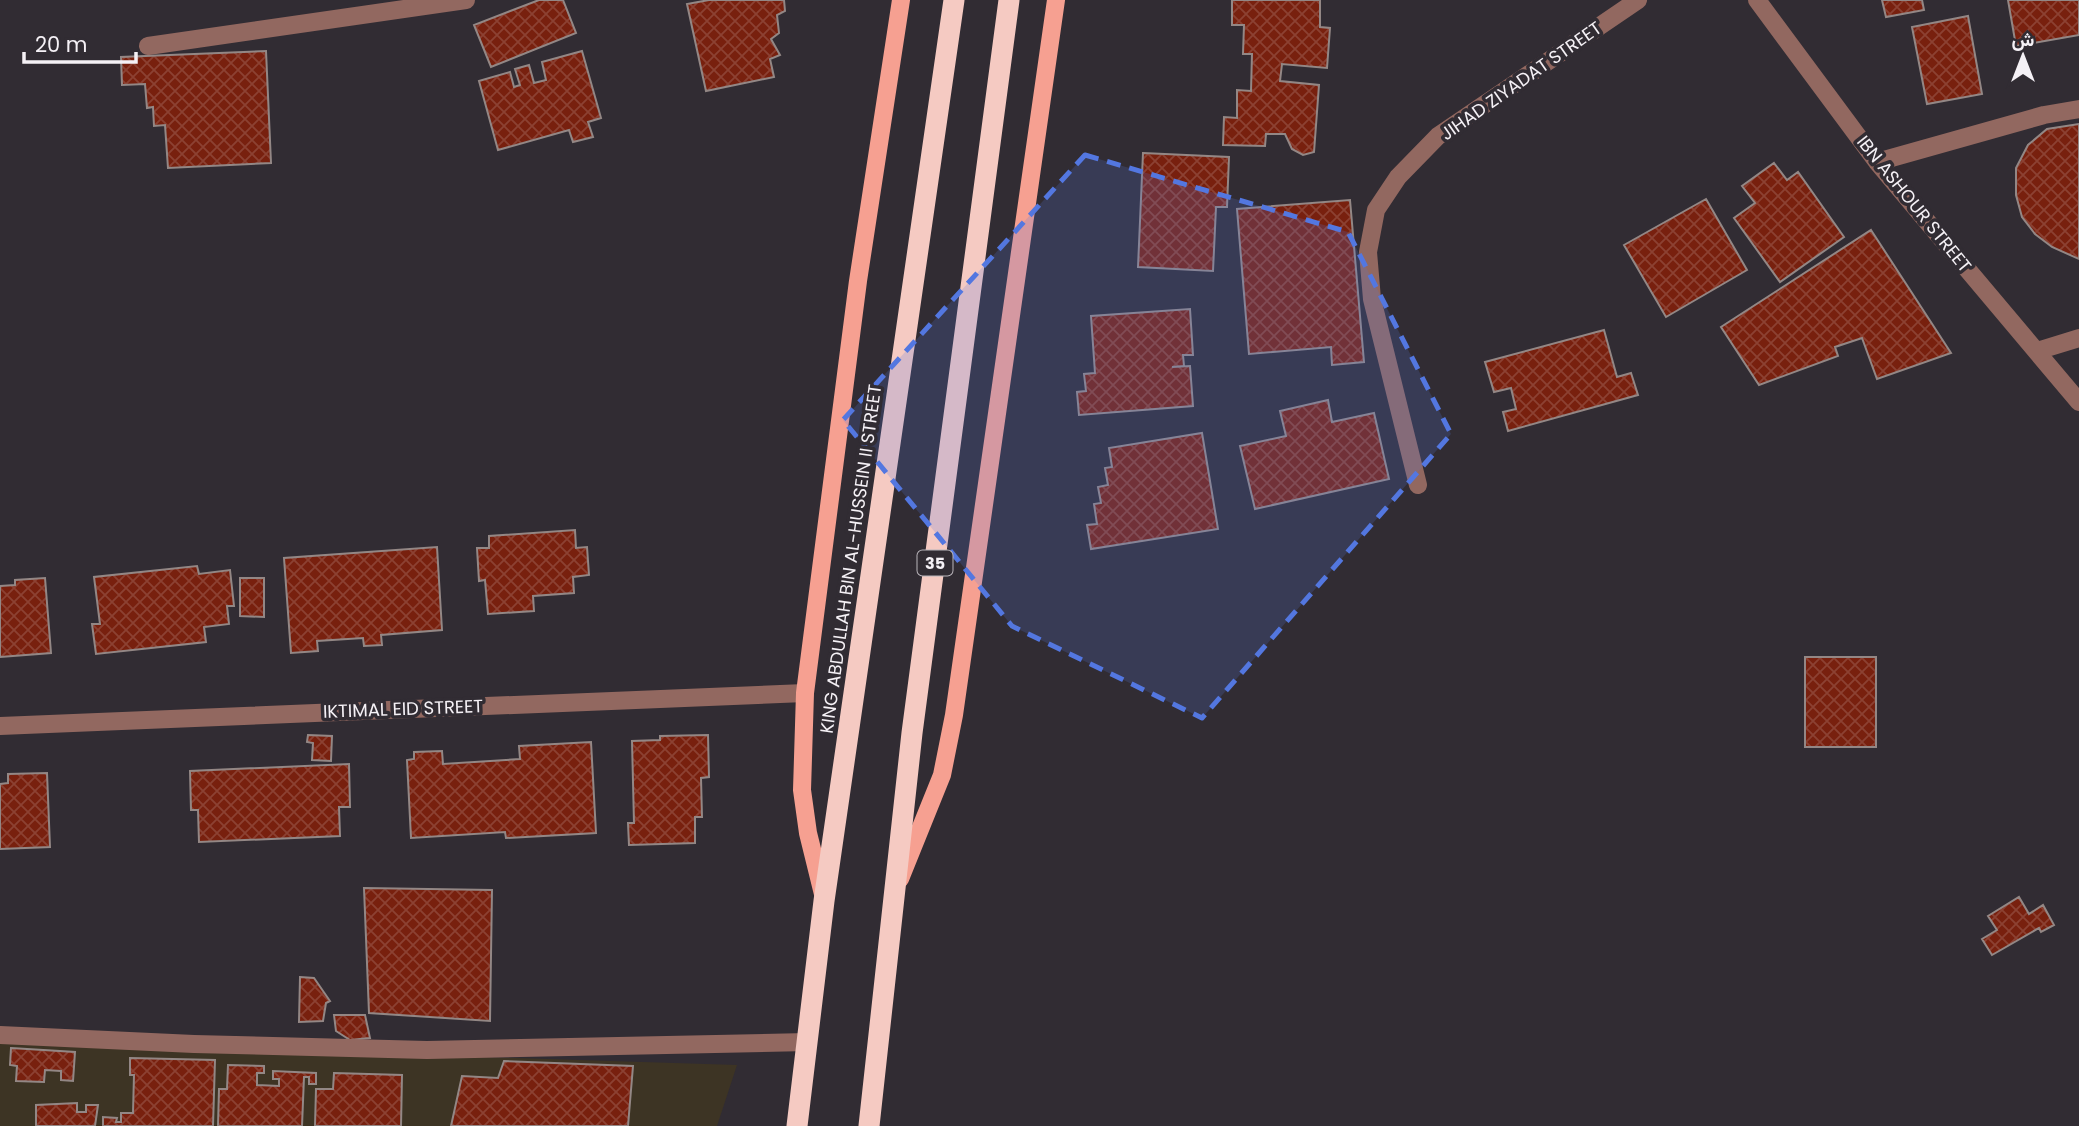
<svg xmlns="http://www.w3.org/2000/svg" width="2079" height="1126" font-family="Poppins,Vazirmatn,sans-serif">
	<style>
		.education { fill: #3d3424 }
		.building { fill: url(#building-cross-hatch); stroke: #938785; stroke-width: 2 }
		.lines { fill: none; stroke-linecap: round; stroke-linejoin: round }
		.lane { stroke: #926860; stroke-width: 18 }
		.street { stroke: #926860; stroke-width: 18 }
		.primary { stroke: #f6a091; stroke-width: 18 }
		.highway { stroke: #f5cac2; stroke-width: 21 }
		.marked { fill: #5377e0; fill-opacity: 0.2; stroke: #5377e0; stroke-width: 5; stroke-dasharray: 14 9; stroke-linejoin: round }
		.labels { text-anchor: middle; stroke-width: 7; stroke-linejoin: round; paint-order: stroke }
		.shield { fill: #312c33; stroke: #bab6bc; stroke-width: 2 }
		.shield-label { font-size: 16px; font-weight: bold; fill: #f5f1f6 }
		.street-label { font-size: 18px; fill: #f5f1f6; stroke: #312c33 }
	</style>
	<defs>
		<pattern id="building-cross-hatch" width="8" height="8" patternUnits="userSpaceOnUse" patternTransform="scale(1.75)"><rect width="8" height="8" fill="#78200e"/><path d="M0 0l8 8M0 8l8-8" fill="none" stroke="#8c4132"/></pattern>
	</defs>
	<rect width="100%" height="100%" fill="#312c33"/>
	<!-- education -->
	<path class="education" d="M 0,1042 L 737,1065 L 717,1126 L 0,1126 Z"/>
	<!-- building -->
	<path class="building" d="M 539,0 L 563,0 L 576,33 L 491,67 L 474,25 Z
		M 709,0 L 784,0 L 785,11 L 777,15 L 779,33 L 771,39 L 780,55 L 770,59 L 774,77 L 706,91 L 687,4 Z
		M 1232,0 L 1320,0 L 1320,27 L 1330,28 L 1327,68 L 1282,64 L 1280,81 L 1319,85 L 1314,152 L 1303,155 L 1292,149 L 1285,134 L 1266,134 L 1265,146 L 1223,145 L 1224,117 L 1237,118 L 1237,90 L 1251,91 L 1252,54 L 1243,54 L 1244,25 L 1232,25 Z
		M 1882,0 L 1922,0 L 1924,10 L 1886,17 Z
		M 2008,0 L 2079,0 L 2079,35 L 2016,46 Z
		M 1968,16 L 1982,94 L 1927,104 L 1912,27 Z
		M 266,51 L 271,163 L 168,168 L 165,125 L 154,126 L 153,107 L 147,108 L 145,84 L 122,85 L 121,57 Z
		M 582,51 L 601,118 L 588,122 L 593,137 L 573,142 L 569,130 L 498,150 L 479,81 L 510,72 L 514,87 L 520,85 L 515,69 L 529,65 L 534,83 L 546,80 L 542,62 Z
		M 2079,124 L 2079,259 L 2052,247 L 2035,234 L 2022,217 L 2016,195 L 2016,168 L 2028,145 L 2047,129 Z
		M 1143,153 L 1229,157 L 1227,207 L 1216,207 L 1213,271 L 1138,267 Z
		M 1774,163 L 1787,180 L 1798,172 L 1844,237 L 1780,282 L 1734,218 L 1755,203 L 1742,186 Z
		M 1706,199 L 1747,270 L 1666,317 L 1624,245 Z
		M 1350,200 L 1364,362 L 1332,365 L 1331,347 L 1249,354 L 1237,209 Z
		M 1871,230 L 1951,353 L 1877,379 L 1862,338 L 1835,347 L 1838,356 L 1759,385 L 1721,327 Z
		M 1190,309 L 1193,355 L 1183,355 L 1184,366 L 1172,367 L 1190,366 L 1193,406 L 1079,415 L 1077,392 L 1086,391 L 1084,374 L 1095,373 L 1091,316 Z
		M 1604,330 L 1617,377 L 1631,373 L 1638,395 L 1508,431 L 1503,412 L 1516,409 L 1511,388 L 1494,392 L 1485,362 Z
		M 1328,400 L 1332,422 L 1374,413 L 1389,479 L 1255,509 L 1240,446 L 1286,436 L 1280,411 Z
		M 1202,433 L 1218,529 L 1091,549 L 1087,525 L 1097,524 L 1094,504 L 1101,503 L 1098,487 L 1108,485 L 1105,468 L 1112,467 L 1109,448 Z
		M 575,530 L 576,548 L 587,547 L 589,575 L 573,577 L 574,593 L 533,596 L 534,611 L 488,614 L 485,580 L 479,581 L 477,548 L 489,548 L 489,536 Z
		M 437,547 L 442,630 L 381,635 L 382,645 L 364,646 L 363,638 L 317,641 L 318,651 L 291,653 L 284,558 Z
		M 197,566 L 199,574 L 230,570 L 234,606 L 227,606 L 229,624 L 204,627 L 206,642 L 96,654 L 92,624 L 100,624 L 94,577 Z
		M 45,578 L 51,653 L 0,657 L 0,586 L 15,585 L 15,580 Z
		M 240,578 L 264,578 L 264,617 L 240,616 Z
		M 1805,657 L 1876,657 L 1876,747 L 1805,747 Z
		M 308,735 L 332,736 L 331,761 L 312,760 L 313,743 L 307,742 Z
		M 708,735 L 709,777 L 701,778 L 702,817 L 695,817 L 695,843 L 629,845 L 628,823 L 634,823 L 632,741 L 660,740 L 660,736 Z
		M 591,742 L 596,833 L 506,838 L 505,832 L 411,838 L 407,760 L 414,759 L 414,752 L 442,751 L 443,764 L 520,759 L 519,746 Z
		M 349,764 L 350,807 L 339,807 L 340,836 L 199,842 L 198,810 L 191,810 L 190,771 Z
		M 47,773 L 50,847 L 0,849 L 0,784 L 8,783 L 8,774 Z
		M 364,888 L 492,890 L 490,1021 L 369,1013 Z
		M 2019,897 L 2029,914 L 2043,905 L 2054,925 L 2041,932 L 2039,928 L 1992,955 L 1982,939 L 1997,930 L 1988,916 Z
		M 300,977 L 314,978 L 330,1001 L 326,1003 L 323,1021 L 299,1022 Z
		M 334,1015 L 365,1015 L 370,1038 L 350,1040 L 336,1031 Z
		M 11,1048 L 75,1052 L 73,1081 L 61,1080 L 61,1071 L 45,1070 L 44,1082 L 16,1081 L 17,1066 L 10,1065 Z
		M 130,1058 L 215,1060 L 213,1126 L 103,1126 L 103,1117 L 117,1118 L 116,1122 L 121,1122 L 121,1113 L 133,1113 L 134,1075 L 130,1075 Z
		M 504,1061 L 633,1066 L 628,1126 L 451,1126 L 462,1076 L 498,1078 Z
		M 228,1065 L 264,1066 L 264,1073 L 257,1073 L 257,1085 L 279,1086 L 279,1079 L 273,1079 L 273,1071 L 316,1073 L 316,1084 L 309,1084 L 309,1077 L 304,1077 L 302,1126 L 218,1126 L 219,1089 L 227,1089 Z
		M 334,1073 L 402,1075 L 401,1126 L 315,1126 L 316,1089 L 333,1089 Z
		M 77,1103 L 77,1112 L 86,1112 L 86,1105 L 98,1105 L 95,1126 L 36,1126 L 36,1105 Z"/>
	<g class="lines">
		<!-- lane -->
		<path class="lane" d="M 148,46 L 466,0
			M 0,1035 L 194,1044 L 427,1050 L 808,1042"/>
		<!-- street -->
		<path class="street" d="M 1757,0 L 1877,162 L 2079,402
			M 1877,162 L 2044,115 L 2079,109
			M 2037,351 L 2079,338
			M 1418,485 L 1372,299 L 1368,252 L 1376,210 L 1398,177 L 1438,136 L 1638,0
			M 0,726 L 805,693"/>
		<!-- primary -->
		<path class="primary" d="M 900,879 L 942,775 L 954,715 L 1056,0
			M 823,894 L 808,833 L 802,790 L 805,693 L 858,281 L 901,0"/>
		<!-- highway -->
		<path class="highway" d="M 797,1126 L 824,901 L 954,0
			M 869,1126 L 912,733 L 1009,0"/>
	</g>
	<!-- marked area -->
	<path class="marked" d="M 1085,155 L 1348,232 L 1451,434 L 1202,718 L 1012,626 L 843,420 Z"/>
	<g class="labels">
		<!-- shield labels -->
		<rect class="shield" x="917.5" y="550.5" width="35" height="25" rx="5"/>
		<g class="shield-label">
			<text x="935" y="569">35</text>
		</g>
		<!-- street labels -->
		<g class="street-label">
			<text transform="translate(1521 81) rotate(-35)" y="6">JIHAD ZIYADAT STREET</text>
			<text transform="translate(1914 204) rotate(51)" y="6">IBN ASHOUR STREET</text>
			<text transform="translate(851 559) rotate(-82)" y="6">KING ABDULLAH BIN AL-HUSSEIN II STREET</text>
			<text transform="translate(403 709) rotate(-2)" y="6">IKTIMAL EID STREET</text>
		</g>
	</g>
	<!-- north arrow -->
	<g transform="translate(2023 56)" stroke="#312c33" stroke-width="5" paint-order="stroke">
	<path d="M0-5L12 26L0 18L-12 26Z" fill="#f5f1f6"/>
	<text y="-10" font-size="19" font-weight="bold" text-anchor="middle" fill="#f5f1f6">ش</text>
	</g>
	<!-- scale -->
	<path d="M24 52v10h112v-10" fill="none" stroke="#f5f1f6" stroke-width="3.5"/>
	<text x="35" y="52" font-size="21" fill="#f5f1f6" stroke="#312c33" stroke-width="5" paint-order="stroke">20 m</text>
</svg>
